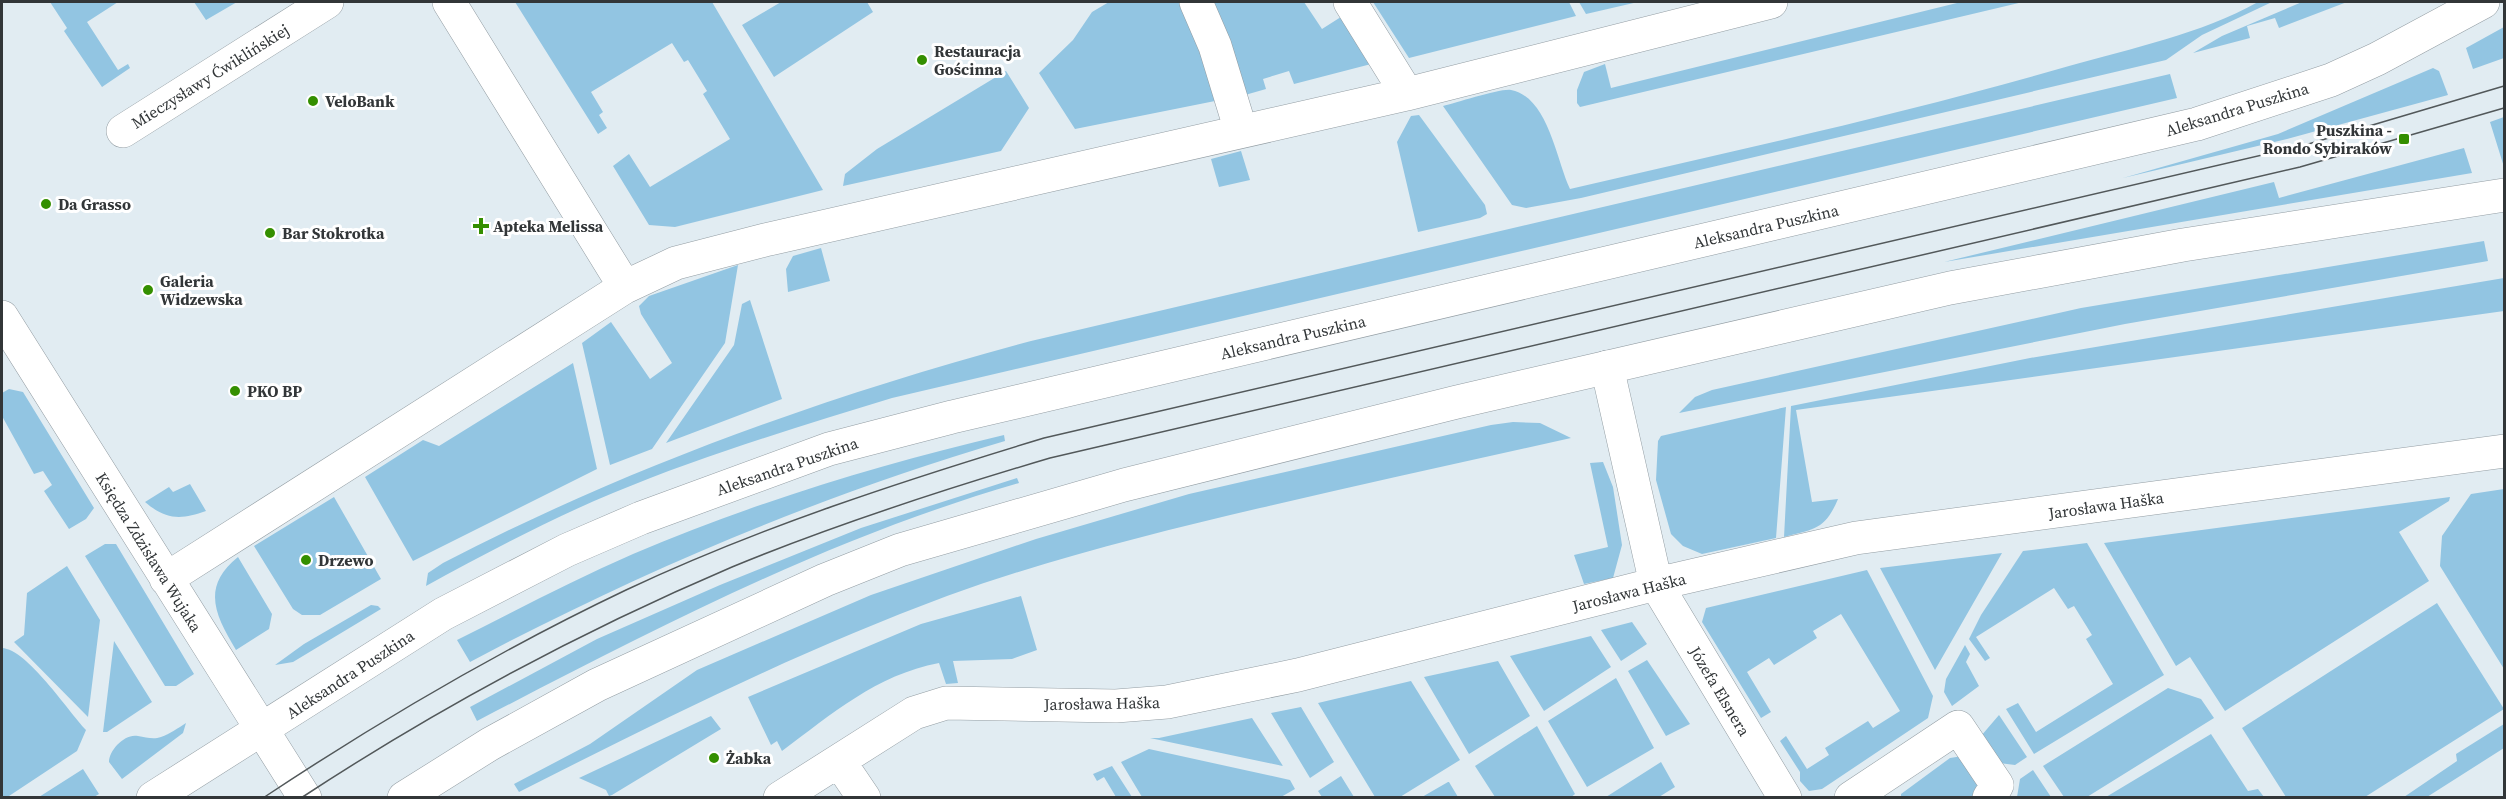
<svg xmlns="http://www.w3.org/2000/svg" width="2506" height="799" font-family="'Source Serif 4',serif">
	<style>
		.green { fill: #92c5e2 }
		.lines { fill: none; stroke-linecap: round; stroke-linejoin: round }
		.minor-casing { stroke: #939da3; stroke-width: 34 }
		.major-casing { stroke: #939da3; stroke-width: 34 }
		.minor { stroke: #fff; stroke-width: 33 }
		.major { stroke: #fff; stroke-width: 33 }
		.tram { stroke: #52585a; stroke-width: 1.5 }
		.poi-dot { fill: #348f00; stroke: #fff; stroke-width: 2 }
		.labels { text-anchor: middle; stroke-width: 6; stroke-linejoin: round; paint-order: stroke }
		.poi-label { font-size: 16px; font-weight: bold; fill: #323638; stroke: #fff; text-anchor: start }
		.street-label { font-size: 16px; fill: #323638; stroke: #fff }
	</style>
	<rect width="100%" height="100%" fill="#e1ecf2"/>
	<!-- green -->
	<path class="green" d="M 50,2 L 118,2 L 87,22 L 118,70 L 128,64 L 130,68 L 102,87 L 64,31 L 67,28 Z
		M 194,2 L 237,2 L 206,20 Z
		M 515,2 L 712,2 L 823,190 L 675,227 L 649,225 L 613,166 L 629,154 L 650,187 L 730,139 L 703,94 L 707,91 L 688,60 L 684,62 L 672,43 L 591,92 L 603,112 L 599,115 L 607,128 L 598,134 Z
		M 781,2 L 867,2 L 873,12 L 774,77 L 742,25 Z
		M 1109,2 L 1183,2 L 1220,100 L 1075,129 L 1039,73 L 1073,40 L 1092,12 Z
		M 1207,2 L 1304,2 L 1322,29 L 1344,15 L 1375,63 L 1294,84 L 1289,71 L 1263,79 L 1266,89 L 1245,95 Z
		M 1373,2 L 1569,2 L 1576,16 L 1409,58 Z
		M 1579,2 L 1638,2 L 1586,14 Z
		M 1961,2 L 2023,2 L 1580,107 L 1577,103 L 1577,90 L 1584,72 L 1605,64 L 1611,88 Z
		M 2258,2 L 2272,2 L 2202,35 L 2166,60 L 1581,198 L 1526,208 L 1512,205 L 1443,106 C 1456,103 1501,88 1511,90 C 1548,97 1556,159 1570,189 C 1737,150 1905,114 2069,66 C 2132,48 2201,34 2258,2 Z
		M 2302,2 L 2347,2 L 2279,28 L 2275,18 L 2247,26 L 2250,38 L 2193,53 L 2222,36 Z
		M 2504,27 L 2504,58 L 2473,69 L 2466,48 Z
		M 2433,68 L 2439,71 L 2448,95 L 2287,139 L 2123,178 L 2278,134 Z
		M 1006,71 L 1029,108 L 1001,151 L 843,186 L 845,174 L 877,149 Z
		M 2170,74 L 2177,98 L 892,398 C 798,427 704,455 613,493 C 548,520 487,553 426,586 L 428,573 L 443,563 C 630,466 827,396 1031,341 Z
		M 1419,115 L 1485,205 L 1487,214 L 1480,218 L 1418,232 L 1397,142 L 1411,116 Z
		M 2504,117 L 2504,167 L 2490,122 Z
		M 2464,148 L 2472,173 L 1944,262 L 2274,182 L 2279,198 Z
		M 1241,151 L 1250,180 L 1219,187 L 1211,159 Z
		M 2484,241 L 2488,261 L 2125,324 L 1679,413 L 1695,397 L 1712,390 L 2081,308 Z
		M 821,248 L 830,281 L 788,292 L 786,269 L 793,256 Z
		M 738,265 L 725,343 L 652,449 L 610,465 L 582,343 L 611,322 L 650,379 L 672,363 L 641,314 L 639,306 L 649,296 Z
		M 2504,278 L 2504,311 L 1796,410 L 1812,502 L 1838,499 C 1825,530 1814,529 1784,537 L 1791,406 L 2030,358 Z
		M 750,300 L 782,399 L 666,443 L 734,345 L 742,304 Z
		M 573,363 L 597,469 L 413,561 L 365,477 L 423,440 L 439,446 Z
		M 9,389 L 23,392 L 94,508 L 86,519 L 69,529 L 44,491 L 52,485 L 43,471 L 34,474 L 2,416 L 2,393 Z
		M 1786,407 L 1776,538 L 1702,554 L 1683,546 L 1671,534 L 1656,480 L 1658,441 L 1661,436 Z
		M 1513,422 L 1540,423 L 1571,438 C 1467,461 1363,484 1260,508 C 1154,533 1049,559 947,596 C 799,651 659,721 519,792 L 514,784 L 590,744 L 697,670 L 871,595 L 1036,539 L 1189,494 L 1491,425 Z
		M 1004,435 L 1005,441 C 819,496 641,571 470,662 L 457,640 C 515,611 573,580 633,554 C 753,503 877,465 1004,435 Z
		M 1603,462 L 1613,487 L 1622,545 L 1613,578 L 1584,584 L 1574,555 L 1608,547 L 1590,463 Z
		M 1017,478 L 1019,483 C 826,539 654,629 477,721 L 470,707 L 597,639 L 720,585 L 861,528 Z
		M 190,484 L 206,511 C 181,520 166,520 145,502 L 169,487 L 173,492 Z
		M 2504,489 L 2504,669 L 2440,566 L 2442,536 L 2471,494 Z
		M 334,497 L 381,579 L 320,615 L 302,615 L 293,609 L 254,546 Z
		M 2450,497 L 2449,501 L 2399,532 L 2429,581 L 2225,711 L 2190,657 L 2176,666 L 2104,543 Z
		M 2087,543 L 2164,675 L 2034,754 L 2006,709 L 2018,703 L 2036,732 L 2113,684 L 2086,639 L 2092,635 L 2074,606 L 2068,609 L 2054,588 L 1976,637 L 1990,658 L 1985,661 L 1969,639 L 1981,615 L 2023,551 Z
		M 105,544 L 116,544 L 194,674 L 176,686 L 165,686 L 85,556 Z
		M 2002,553 L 1935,670 L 1880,568 Z
		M 238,557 L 272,614 L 269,629 L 236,650 C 215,615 201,587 238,557 Z
		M 67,566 L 100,620 L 88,717 L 14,642 L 24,635 L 27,593 Z
		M 1867,570 L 1933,696 L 1928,718 L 1822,789 L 1809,791 L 1800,781 L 1800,772 L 1780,741 L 1786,736 L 1807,769 L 1829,755 L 1825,748 L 1868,721 L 1873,728 L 1900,711 L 1841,614 L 1813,631 L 1817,638 L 1774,665 L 1769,658 L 1747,672 L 1771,712 L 1761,718 L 1702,622 L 1706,608 Z
		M 1021,596 L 1037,650 L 1012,659 L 953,661 L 958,683 L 946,684 L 939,663 C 876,675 832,714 782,751 L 777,741 L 771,745 L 748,697 L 921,624 Z
		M 2437,603 L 2504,709 L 2365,797 L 2286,797 L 2242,728 Z
		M 371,605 L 378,606 L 381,609 L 293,662 L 275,665 L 304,644 Z
		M 1632,622 L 1647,644 L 1621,661 L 1601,630 Z
		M 1591,636 L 1611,667 L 1544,711 L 1510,656 Z
		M 114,641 L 152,702 L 107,732 L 103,732 Z
		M 1965,645 L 1970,654 L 1966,662 L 1979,686 L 1952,706 L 1944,692 L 1946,679 Z
		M 2,648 C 27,649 68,711 86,730 L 77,751 L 6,798 L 2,797 Z
		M 1647,660 L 1690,724 L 1666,736 L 1628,671 Z
		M 1498,661 L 1530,716 L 1469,754 L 1424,677 Z
		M 1616,678 L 1654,748 L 1587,787 L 1548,721 Z
		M 1411,681 L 1460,760 L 1400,797 L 1375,797 L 1318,703 Z
		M 2168,688 L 2201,699 L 2214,718 L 2087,797 L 2064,797 L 2043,766 Z
		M 1301,707 L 1334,762 L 1310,778 L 1271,713 Z
		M 1999,715 L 2027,757 L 2015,765 L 1999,763 L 1981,736 Z
		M 711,716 L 721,729 L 612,795 L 609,796 L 606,790 L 579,778 Z
		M 1252,718 L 1283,766 L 1150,738 L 1159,738 Z
		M 186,723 L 183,733 L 122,779 L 109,762 C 109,750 125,733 138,736 C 146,737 153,740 161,737 C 170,734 178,728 186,723 Z
		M 2504,724 L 2504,748 L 2427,797 L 2404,797 L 2457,761 L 2456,754 Z
		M 1537,726 L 1575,794 L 1570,798 L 1495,797 L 1475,766 Z
		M 2211,734 L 2248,791 L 2258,789 L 2264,797 L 2106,797 Z
		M 1149,749 L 1290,780 L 1295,789 L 1281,797 L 1142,797 L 1121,762 Z
		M 1963,756 L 1984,782 L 1977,795 L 1972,797 L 1901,797 L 1901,794 L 1950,758 Z
		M 1661,762 L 1675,787 L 1659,797 L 1606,797 Z
		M 1112,766 L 1132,797 L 1116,797 L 1104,777 L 1097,781 L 1093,774 Z
		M 83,769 L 99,794 L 94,797 L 39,797 Z
		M 2033,770 L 2051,797 L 2017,797 L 2020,779 Z
		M 1341,776 L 1354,797 L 1322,797 L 1318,791 Z
		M 1449,782 L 1458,797 L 1422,797 L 1448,782 Z"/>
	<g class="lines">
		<defs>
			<path id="minor" d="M 449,2 L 625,287
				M 1196,2 L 1215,46 L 1241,131
				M 1350,2 L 1407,94
				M 123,131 L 327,2
				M 2,317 L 305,798
				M 1607,367 L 1656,584 L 1785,798
				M 166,579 L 625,287 L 676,263 L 765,240 L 1407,94 L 1771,2
				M 839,761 L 864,798
				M 780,798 L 914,713 L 946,703 L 1116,706 L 1167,702 L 1298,675 L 1656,584 L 1856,538 L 2504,451
				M 1851,798 L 1958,727 L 1997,785 L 1989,798"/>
			<path id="major" d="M 153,798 L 443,614 L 567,550 L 641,518 L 829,449 L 952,417 L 2197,124 L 2331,80 L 2377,59 L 2483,2
				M 404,798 L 490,744 L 597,685 L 825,580 L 900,550 L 1124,485 L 1457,402 L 1950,288 L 2183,245 L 2504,195"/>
		</defs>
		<!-- minor casing -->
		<use href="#minor" class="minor-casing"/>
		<!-- major casing -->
		<use href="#major" class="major-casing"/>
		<!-- minor -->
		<use href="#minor" class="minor"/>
		<!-- major -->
		<use href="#major" class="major"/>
		<!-- tram -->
		<path class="tram" d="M 263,798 C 379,721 500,650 626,590 C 760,527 902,481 1044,438 L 2305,145 L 2504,86
			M 301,798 C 438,708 582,631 732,567 C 836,524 942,490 1050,458 L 2300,167 L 2504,108"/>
	</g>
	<!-- markers -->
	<g class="poi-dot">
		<circle cx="922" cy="60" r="6"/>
		<circle cx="313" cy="101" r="6"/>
		<rect x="2398" y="133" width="12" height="12" rx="3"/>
		<circle cx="46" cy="204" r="6"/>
		<path d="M478 217h6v6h6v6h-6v6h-6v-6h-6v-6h6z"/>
		<circle cx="270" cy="233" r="6"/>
		<circle cx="148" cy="290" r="6"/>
		<circle cx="235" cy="391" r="6"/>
		<circle cx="306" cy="560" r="6"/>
		<circle cx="714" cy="758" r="6"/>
	</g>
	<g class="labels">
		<!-- poi labels -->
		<g class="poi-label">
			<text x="934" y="57">Restauracja<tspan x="934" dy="18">Gościnna</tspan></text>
			<text x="325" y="107">VeloBank</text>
			<text x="2392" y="136" text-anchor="end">Puszkina -<tspan x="2392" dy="18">Rondo Sybiraków</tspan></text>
			<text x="58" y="210">Da Grasso</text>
			<text x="493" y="232">Apteka Melissa</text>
			<text x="282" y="239">Bar Stokrotka</text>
			<text x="160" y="287">Galeria<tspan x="160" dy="18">Widzewska</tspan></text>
			<text x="247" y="397">PKO BP</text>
			<text x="318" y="566">Drzewo</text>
			<text x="726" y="764">Żabka</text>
		</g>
		<!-- street labels -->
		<g class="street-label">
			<text transform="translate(210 76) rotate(-32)" y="6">Mieczysławy Ćwiklińskiej</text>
			<text transform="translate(2237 109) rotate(-17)" y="6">Aleksandra Puszkina</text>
			<text transform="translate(1766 226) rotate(-13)" y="6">Aleksandra Puszkina</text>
			<text transform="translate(1293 337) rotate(-13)" y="6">Aleksandra Puszkina</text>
			<text transform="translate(787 466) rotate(-19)" y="6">Aleksandra Puszkina</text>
			<text transform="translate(2106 505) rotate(-8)" y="6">Jarosława Haška</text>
			<text transform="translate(149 552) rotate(58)" y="6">Księdza Zdzisława Wujaka</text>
			<text transform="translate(1629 592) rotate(-14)" y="6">Jarosława Haška</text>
			<text transform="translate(350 674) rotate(-33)" y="6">Aleksandra Puszkina</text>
			<text transform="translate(1720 691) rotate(59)" y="6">Józefa Elsnera</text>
			<text transform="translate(1102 703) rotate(-1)" y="6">Jarosława Haška</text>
		</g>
	</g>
	<!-- border -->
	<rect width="2506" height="799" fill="none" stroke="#323638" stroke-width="6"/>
</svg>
